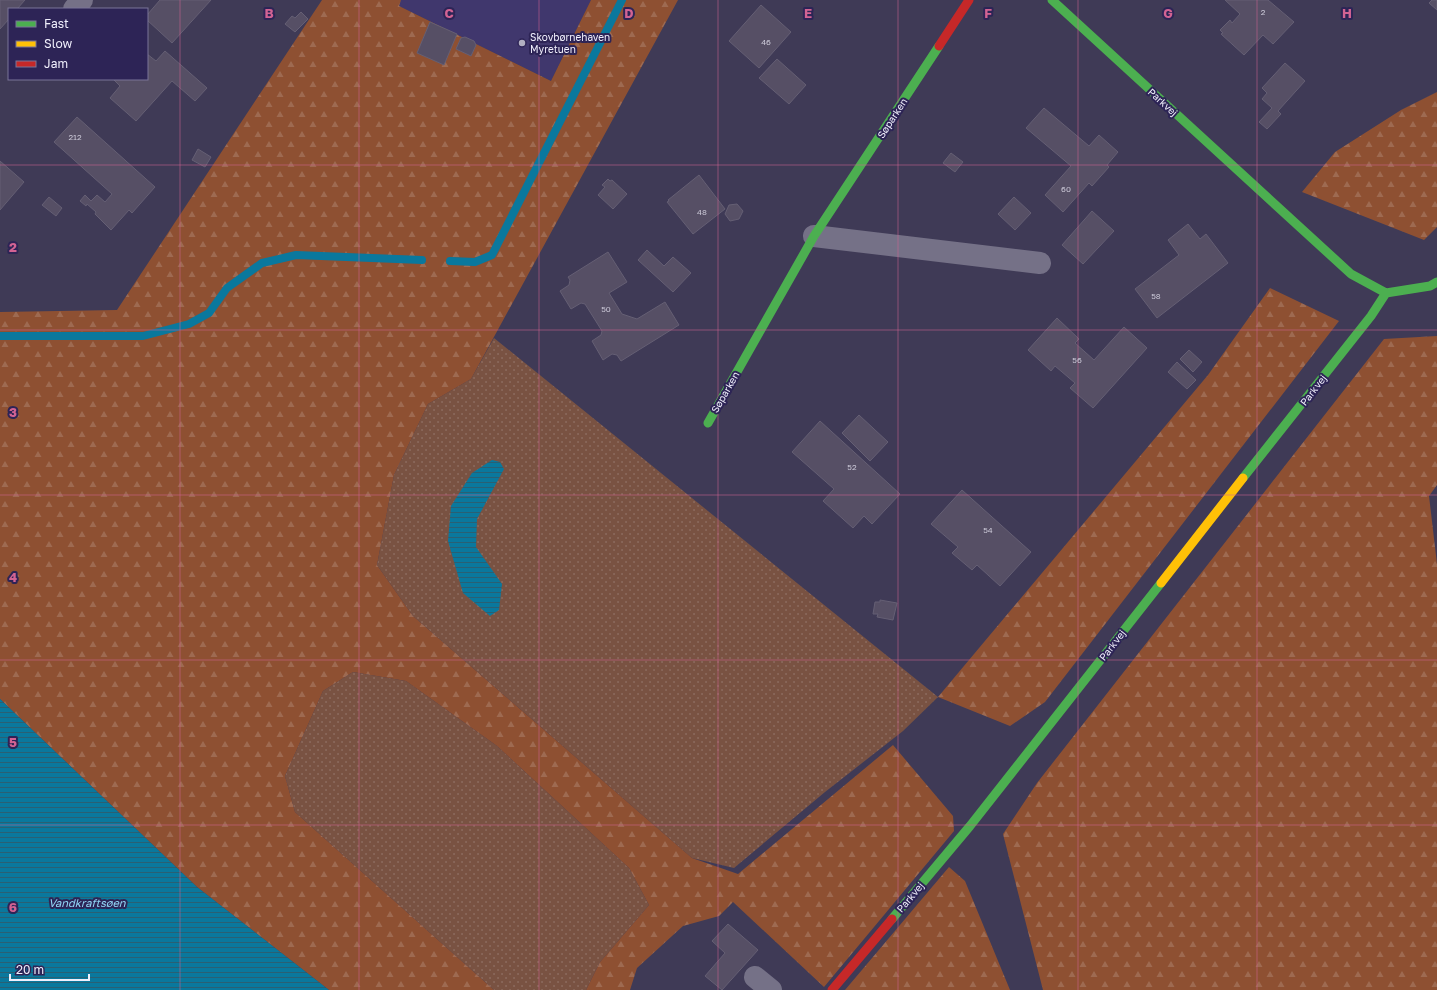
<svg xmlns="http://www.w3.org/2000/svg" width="1437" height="990" font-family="'Golos Text',sans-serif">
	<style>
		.built { fill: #40376d }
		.grass { fill: url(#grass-dots) }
		.forest { fill: url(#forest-firs) }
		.water { fill: url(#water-rules) }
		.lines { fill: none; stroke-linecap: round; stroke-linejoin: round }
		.stream { stroke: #0a789d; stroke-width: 8 }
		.building { fill: #564f65; stroke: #655f74 }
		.street { stroke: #757187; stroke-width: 22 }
		.fast { stroke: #4caf50; stroke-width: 9 }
		.slow { stroke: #ffc107; stroke-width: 9 }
		.jam { stroke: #c62828; stroke-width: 9 }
		.grid { fill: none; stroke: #d26393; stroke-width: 1; stroke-opacity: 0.55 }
		.poi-dot { fill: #b2b0c2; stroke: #2d2456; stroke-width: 1.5 }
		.labels { text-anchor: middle; stroke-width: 4; stroke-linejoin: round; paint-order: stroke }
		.number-label { font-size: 8px; fill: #cac7d6 }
		.poi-label { font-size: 10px; fill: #f0effc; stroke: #2d2456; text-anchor: start }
		.street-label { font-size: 10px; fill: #f0effc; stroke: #2d2456 }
		.water-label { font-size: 11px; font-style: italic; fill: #92d8f7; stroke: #2d2456 }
		.grid-label { font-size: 13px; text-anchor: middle; font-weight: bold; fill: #d26393; stroke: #2d2456; stroke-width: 4; stroke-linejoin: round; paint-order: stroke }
	</style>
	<defs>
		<pattern id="grass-dots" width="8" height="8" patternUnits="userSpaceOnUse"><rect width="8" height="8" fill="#795242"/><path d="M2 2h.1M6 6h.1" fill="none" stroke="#8c6b5e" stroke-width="1.8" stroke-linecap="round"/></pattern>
		<pattern id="forest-firs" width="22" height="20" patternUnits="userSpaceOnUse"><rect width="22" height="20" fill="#8e5032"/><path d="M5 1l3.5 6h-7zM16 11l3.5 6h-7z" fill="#9e6a51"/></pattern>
		<pattern id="water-rules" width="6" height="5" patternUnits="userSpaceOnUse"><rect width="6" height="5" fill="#0a789d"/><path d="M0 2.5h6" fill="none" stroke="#296074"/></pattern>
	</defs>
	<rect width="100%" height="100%" fill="#3f3a56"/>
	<!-- built -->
	<path class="built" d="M 401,0 L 591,0 L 551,81 L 399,6 Z"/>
	<!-- grass -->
	<path class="grass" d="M 494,338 L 938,697 L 903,731 L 825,792 L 734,868 L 692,858 L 413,616 L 377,565 L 394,475 L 428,404 L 471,379 Z
		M 353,672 L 406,681 L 497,746 L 629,868 L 649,905 L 600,962 L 586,990 L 494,990 L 295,812 L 285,776 L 323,691 Z"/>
	<!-- forest -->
	<path class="forest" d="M 322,0 L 401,0 L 399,6 L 551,81 L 591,0 L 678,0 L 471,379 L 428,404 L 394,475 L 377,565 L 413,616 L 692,858 L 738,874 L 893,745 L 953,816 L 954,831 L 824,987 L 733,902 L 719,916 L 683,926 L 637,968 L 630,990 L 586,990 L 600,962 L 649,905 L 629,868 L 497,746 L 406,681 L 353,672 L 323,691 L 285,776 L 295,812 L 494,990 L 329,990 L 197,887 L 0,699 L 0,312 L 117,310 Z
		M 1437,92 L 1437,227 L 1424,240 L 1302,192 L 1335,152 L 1401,110 Z
		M 1270,288 L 1339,321 L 1045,702 L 1010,726 L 938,697 L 1208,375 Z
		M 1437,336 L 1437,485 L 1429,496 L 1437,564 L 1437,990 L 1043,990 L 1003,834 L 1037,783 L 1384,339 Z
		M 949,867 L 965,881 L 1010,990 L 845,990 Z"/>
	<!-- water -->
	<path class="water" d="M 492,460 L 500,462 L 504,469 L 477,519 L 476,547 L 502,584 L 499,610 L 490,616 L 463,593 L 448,541 L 451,506 L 472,473 Z
		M 0,699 L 197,887 L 329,990 L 0,990 Z"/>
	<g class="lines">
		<!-- stream -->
		<path class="stream" d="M 450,261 L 475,262 L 492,255 L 622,0
			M 0,336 L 143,336 L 189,324 L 209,313 L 227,288 L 262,263 L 296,255 L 422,260"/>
	</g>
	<!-- building -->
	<path class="building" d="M 0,0 L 25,0 L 17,9 L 9,9 L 9,19 L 0,29 Z
		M 160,0 L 211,0 L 172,43 L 147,20 L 147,15 Z
		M 1225,0 L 1268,0 L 1294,22 L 1273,44 L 1263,35 L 1244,55 L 1221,34 L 1223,33 L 1220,30 L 1230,20 L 1232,23 L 1240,14 Z
		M 1432,0 L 1437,0 L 1437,10 L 1429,3 Z
		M 761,5 L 791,32 L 759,68 L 729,41 Z
		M 301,12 L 308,19 L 295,32 L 285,24 L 292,16 L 295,18 Z
		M 430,22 L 457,34 L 444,65 L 417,53 Z
		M 465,37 L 474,41 L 476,45 L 471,56 L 456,49 L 461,38 Z
		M 165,51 L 207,88 L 195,101 L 172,81 L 136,121 L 110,98 L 120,86 L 113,79 L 147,79 L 147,54 L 156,61 Z
		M 777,59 L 806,85 L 789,104 L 759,78 Z
		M 1285,63 L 1305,81 L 1278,111 L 1281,114 L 1267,129 L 1259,122 L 1272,108 L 1262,99 L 1267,93 L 1262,88 Z
		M 1044,108 L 1089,146 L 1099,135 L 1118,152 L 1107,165 L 1109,167 L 1092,186 L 1089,183 L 1063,212 L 1045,195 L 1071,166 L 1026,128 Z
		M 77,117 L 155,187 L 132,213 L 129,210 L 111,230 L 95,214 L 96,212 L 87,204 L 86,206 L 80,201 L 85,195 L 91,201 L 97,195 L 105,202 L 112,194 L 54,142 Z
		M 198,149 L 211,157 L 205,167 L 192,160 Z
		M 951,153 L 963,162 L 955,172 L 943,163 Z
		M 0,161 L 24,182 L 0,210 Z
		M 699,175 L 725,209 L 693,234 L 667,202 L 669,201 L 668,200 Z
		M 608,179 L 610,181 L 612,180 L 627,194 L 613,209 L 598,195 L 605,187 L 602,185 Z
		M 49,197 L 62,208 L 56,216 L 42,205 Z
		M 1014,197 L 1031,213 L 1015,230 L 998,214 Z
		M 737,204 L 743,211 L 739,219 L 730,221 L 725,214 L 729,205 Z
		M 1092,211 L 1114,231 L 1083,264 L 1062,245 Z
		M 1188,224 L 1200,239 L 1206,234 L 1228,263 L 1157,318 L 1135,289 L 1179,255 L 1168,240 Z
		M 647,250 L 664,266 L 673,257 L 691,273 L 673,292 L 638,260 Z
		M 608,252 L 627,282 L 609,293 L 622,314 L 637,319 L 665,302 L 679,325 L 621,361 L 617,355 L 612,354 L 603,360 L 592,341 L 601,335 L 602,331 L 585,304 L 581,303 L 571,309 L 560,291 L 569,285 L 570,280 L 568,277 Z
		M 1057,318 L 1079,339 L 1075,343 L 1094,360 L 1124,327 L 1147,348 L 1093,408 L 1070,388 L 1075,383 L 1055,366 L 1051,371 L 1028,350 Z
		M 1189,350 L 1202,362 L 1193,372 L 1180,359 Z
		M 1177,362 L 1196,380 L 1187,389 L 1168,372 Z
		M 859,415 L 888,442 L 870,461 L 842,433 Z
		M 820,421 L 900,494 L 872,524 L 864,516 L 853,528 L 823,501 L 834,489 L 792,452 Z
		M 962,490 L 1031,552 L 1000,586 L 977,565 L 972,570 L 952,553 L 958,547 L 931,524 Z
		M 880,600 L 897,603 L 893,620 L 877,617 L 878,614 L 873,614 L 875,602 L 880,602 Z
		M 728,924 L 758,950 L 722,990 L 705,976 L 725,953 L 712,941 Z"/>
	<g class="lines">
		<!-- street -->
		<path class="street" d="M 74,9 L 82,0
			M 814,236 L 1040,263
			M 755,977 L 771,990"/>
		<!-- fast -->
		<path class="fast" d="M 1052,0 L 1351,274 L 1386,293 L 1430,286 L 1437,282
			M 708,423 L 814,236 L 939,46
			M 1243,478 L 1371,316 L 1386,293
			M 892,919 L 970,826 L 1161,583"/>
		<!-- slow -->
		<path class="slow" d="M 1161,583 L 1243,478"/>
		<!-- jam -->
		<path class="jam" d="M 939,46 L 969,0
			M 832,990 L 892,919"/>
	</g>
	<!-- grid -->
	<path class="grid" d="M 180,0 L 180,990M 359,0 L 359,990M 539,0 L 539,990M 718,0 L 718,990M 898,0 L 898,990M 1078,0 L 1078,990M 1257,0 L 1257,990M 0,165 L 1437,165M 0,330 L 1437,330M 0,495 L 1437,495M 0,660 L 1437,660M 0,825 L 1437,825"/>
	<!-- markers -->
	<circle class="poi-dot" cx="522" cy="43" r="4"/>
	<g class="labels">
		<!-- number labels -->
		<g class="number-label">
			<text x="1263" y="15">2</text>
			<text x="766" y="45">46</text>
			<text x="75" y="140">212</text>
			<text x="1066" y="192">60</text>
			<text x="702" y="215">48</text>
			<text x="1156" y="299">58</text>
			<text x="606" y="312">50</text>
			<text x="1077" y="363">56</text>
			<text x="852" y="470">52</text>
			<text x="988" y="533">54</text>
		</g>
		<!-- poi labels -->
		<g class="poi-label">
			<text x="530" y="41">Skovbørnehaven<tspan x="530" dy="12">Myretuen</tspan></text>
		</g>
		<!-- street labels -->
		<g class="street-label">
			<text transform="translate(1163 102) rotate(42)" y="4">Parkvej</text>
			<text transform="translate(892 118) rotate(-57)" y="4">Søparken</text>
			<text transform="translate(1313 390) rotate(-52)" y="4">Parkvej</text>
			<text transform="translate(725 392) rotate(-60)" y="4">Søparken</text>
			<text transform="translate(1112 645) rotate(-52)" y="4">Parkvej</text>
			<text transform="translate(910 897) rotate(-50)" y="4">Parkvej</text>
		</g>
		<!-- water labels -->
		<g class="water-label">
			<text x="87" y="907">Vandkraftsøen</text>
		</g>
	</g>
	<g class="grid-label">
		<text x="269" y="18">B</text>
		<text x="449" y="18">C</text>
		<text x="629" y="18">D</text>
		<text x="808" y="18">E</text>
		<text x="988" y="18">F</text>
		<text x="1168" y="18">G</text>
		<text x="1347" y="18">H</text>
		<text x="13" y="252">2</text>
		<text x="13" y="417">3</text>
		<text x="13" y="582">4</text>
		<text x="13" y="747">5</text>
		<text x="13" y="912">6</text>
	</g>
	<!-- legend -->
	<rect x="8" y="8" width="140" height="72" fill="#2d2456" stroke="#7b7598"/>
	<rect x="16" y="21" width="20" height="6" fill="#4caf50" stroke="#7b7598"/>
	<text x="44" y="28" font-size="12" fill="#f0effc">Fast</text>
	<rect x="16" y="41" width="20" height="6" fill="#ffc107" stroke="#7b7598"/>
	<text x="44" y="48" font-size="12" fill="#f0effc">Slow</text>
	<rect x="16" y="61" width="20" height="6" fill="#c62828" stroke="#7b7598"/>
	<text x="44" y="68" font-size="12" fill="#f0effc">Jam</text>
	<!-- scale -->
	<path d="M10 974v6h79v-6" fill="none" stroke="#f0effc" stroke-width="2"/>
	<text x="16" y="974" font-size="12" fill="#f0effc" stroke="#2d2456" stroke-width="3" paint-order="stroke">20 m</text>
</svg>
